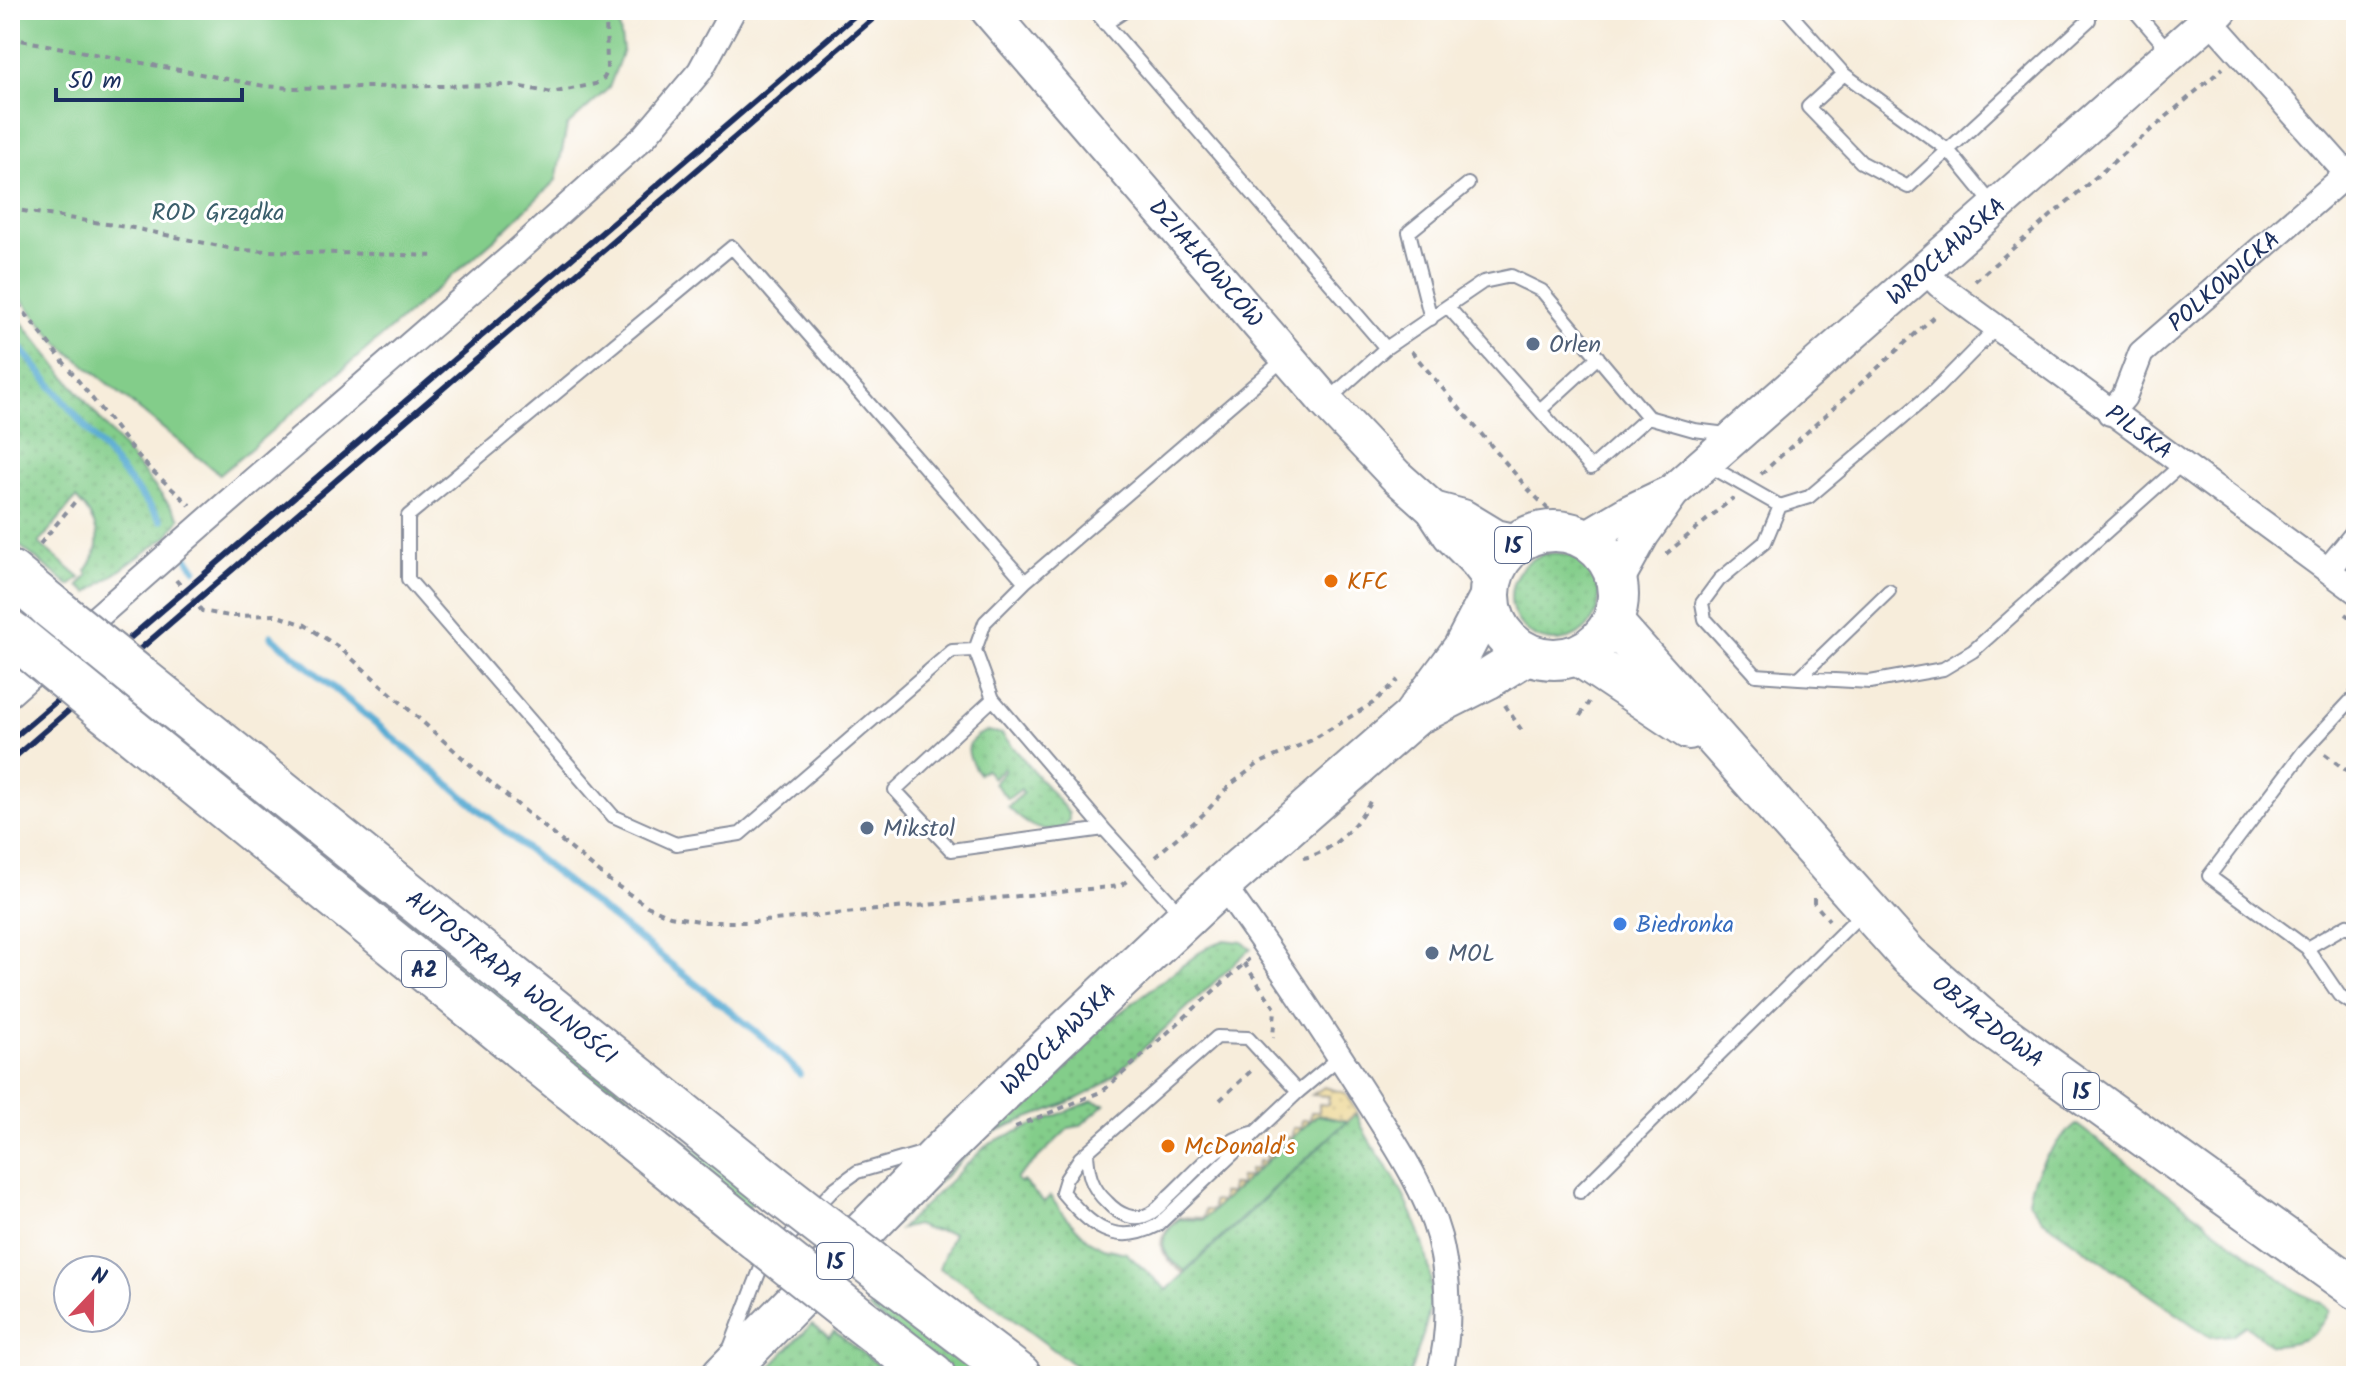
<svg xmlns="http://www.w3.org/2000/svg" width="2366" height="1386" font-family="Kalam,sans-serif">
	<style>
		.grass { fill: url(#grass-dots); stroke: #4f7e74; stroke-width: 2 }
		.sand { fill: url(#sand-dots); stroke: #84847e; stroke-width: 2 }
		.garden { fill: #83cd8a; stroke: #4f7e74; stroke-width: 2 }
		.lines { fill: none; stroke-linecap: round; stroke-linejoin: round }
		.stream { stroke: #58abd3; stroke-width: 7 }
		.lane-casing { stroke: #898e9c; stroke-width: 16 }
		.street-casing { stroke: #898e9c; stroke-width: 28 }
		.secondary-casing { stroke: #898e9c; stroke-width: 38 }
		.primary-casing { stroke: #898e9c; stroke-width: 44 }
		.highway-casing { stroke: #898e9c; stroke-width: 48 }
		.path { stroke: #898e9c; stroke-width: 4; stroke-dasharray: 6 6; stroke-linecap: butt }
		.lane { stroke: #fff; stroke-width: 12 }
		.street { stroke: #fff; stroke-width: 24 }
		.secondary { stroke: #fff; stroke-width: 34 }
		.primary { stroke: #fff; stroke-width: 40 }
		.highway { stroke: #fff; stroke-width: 44 }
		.rail { stroke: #1b2f5e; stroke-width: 6 }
		.highway-bridge-casing { stroke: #898e9c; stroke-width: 48; stroke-linecap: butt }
		.highway-bridge { stroke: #fff; stroke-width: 44 }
		.service-dot { fill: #5c6f8a; stroke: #fff; stroke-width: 3 }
		.food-dot { fill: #e8710a; stroke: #fff; stroke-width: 3 }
		.shop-dot { fill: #3f7fe0; stroke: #fff; stroke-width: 3 }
		.labels { text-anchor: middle; stroke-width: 6; stroke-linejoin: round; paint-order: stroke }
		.shield { fill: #fff; stroke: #5f6d8e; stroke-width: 2 }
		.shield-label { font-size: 22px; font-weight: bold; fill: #1b2f5e }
		.park-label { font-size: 24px; fill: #3a5e6b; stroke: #fff }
		.street-label { font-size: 24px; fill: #1b2f5e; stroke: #fff }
		.service-label { font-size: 24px; fill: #4e5e75; stroke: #fff; text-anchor: start }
		.food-label { font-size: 24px; fill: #c56008; stroke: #fff; text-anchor: start }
		.shop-label { font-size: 24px; fill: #366cbe; stroke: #fff; text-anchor: start }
	</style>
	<defs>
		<pattern id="grass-dots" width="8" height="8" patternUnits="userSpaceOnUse" patternTransform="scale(2)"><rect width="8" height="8" fill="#83cd8a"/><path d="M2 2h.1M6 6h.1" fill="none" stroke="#71b07a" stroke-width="1.8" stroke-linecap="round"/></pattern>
		<pattern id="sand-dots" width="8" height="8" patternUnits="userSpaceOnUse" patternTransform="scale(2)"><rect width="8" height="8" fill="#eeda9e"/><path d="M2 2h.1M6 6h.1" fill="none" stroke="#ccbb8a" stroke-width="1.8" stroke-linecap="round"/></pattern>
	</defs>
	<rect width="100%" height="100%" fill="#fff"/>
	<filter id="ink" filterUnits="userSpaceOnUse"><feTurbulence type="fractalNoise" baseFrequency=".0125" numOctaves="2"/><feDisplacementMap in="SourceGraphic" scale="16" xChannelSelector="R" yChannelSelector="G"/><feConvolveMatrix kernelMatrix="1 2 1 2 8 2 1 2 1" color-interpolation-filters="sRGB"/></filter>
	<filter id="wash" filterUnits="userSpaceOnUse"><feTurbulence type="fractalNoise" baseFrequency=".006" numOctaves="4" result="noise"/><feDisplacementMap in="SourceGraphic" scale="32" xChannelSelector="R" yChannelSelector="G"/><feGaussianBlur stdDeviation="1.8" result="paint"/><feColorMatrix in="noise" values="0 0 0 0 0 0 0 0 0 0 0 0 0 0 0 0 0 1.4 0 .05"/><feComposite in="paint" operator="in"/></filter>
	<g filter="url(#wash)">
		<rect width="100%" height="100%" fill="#f7eddb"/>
		<!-- grass -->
		<path class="grass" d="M 10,308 L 180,518 L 168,536 L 88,593 L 79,586 L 88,575 L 86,571 C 106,543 98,521 76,498 L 39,543 L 80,578 L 70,586 L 10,538 Z
			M1511 597a44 44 0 1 1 88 0a44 44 0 1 1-88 0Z
			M 125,691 L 756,1198 L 746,1210 L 119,696 Z
			M 988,731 L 1002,734 L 1069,813 L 1069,821 L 1063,828 C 1038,834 1025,824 1008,807 L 1023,793 L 1021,789 L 1008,799 L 994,783 L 1005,771 L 1004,768 L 993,778 L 985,769 L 979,774 C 965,755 962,740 988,731 Z
			M 1225,940 L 1242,942 L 1251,948 L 1113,1077 C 1077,1106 1028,1114 987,1136 L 887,1232 L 1068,1052 L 1207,947 Z
			M 1092,1101 L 1105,1104 L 1080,1126 L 1069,1128 L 1016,1179 L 1020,1183 L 1023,1181 L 1044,1202 L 1050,1196 L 1064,1215 L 1087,1239 L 1103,1248 L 1126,1253 L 1167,1290 L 1357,1112 C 1363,1138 1383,1158 1396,1181 C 1416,1218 1438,1269 1429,1311 C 1425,1333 1416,1355 1409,1376 L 1089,1376 L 964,1283 L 939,1268 L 953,1233 L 926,1229 L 916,1225 L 900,1229 L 989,1143 Z
			M 2076,1124 L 2301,1294 L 2320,1302 L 2329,1311 C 2315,1340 2301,1343 2271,1345 L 2246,1325 L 2232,1335 L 2210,1337 L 2043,1220 L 2028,1200 C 2032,1171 2054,1142 2076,1124 Z
			M 884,1290 L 994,1376 L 956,1376 L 869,1309 Z
			M 812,1324 L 829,1337 L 834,1331 L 892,1376 L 761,1376 Z"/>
		<!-- sand -->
		<path class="sand" d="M 1324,1087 L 1345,1093 L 1357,1112 L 1347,1121 L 1317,1115 L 1203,1220 L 1179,1219 L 1169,1229 L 1166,1252 L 1185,1271 L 1183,1273 C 1158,1253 1152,1239 1179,1217 L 1204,1218 L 1205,1210 L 1213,1210 L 1213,1201 L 1222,1202 L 1222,1193 L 1231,1193 L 1231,1185 L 1239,1185 L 1240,1177 L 1249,1177 L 1249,1169 L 1257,1169 L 1258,1161 L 1266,1161 L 1267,1152 L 1275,1153 L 1275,1145 L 1284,1145 L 1284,1136 L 1292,1137 L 1293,1128 L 1301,1128 L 1302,1120 L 1310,1120 L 1311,1112 L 1319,1112 L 1319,1104 L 1328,1105 L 1329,1096 L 1312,1095 Z"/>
		<!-- garden -->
		<path class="garden" d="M 10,10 L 617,10 L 623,50 L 609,88 L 567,126 L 556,180 L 495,239 L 220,475 L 59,344 L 10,286 Z
			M 1317,1115 L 1347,1121 L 1185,1271 C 1173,1262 1157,1250 1166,1234 C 1169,1228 1175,1224 1179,1219 L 1203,1220 Z"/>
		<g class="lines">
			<!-- stream -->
			<path class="stream" d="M 10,335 L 161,520
				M 187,557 L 195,569
				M 271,636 L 547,866 L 764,1038 L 800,1074"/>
		</g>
	</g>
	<g filter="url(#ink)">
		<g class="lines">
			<defs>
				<path id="lane" d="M 1094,10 L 1386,348 L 1328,400
					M 1787,10 L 1844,74 L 1949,151 L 1994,206
					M 2134,10 L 2169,51
					M 1105,24 L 1126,10
					M 1844,74 L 1808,107 L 1861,162 L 1908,187 L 2089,20 L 2088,10
					M 1448,307 L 1591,468 L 1648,417
					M 1431,319 L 1409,232 L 1468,184
					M 1386,348 L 1483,282 L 1511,276 L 1542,291 L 1648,417 L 1694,430 L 1727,434
					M 1540,410 L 1598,357
					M 1708,465 L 1780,506 L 1809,497 L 1935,390 L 1996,328
					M 1780,506 L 1765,542 L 1719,580 L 1702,603 L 1705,619 L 1756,675 L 1799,678 L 1889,591
					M 975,650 L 952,651 L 740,834 L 676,844 L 613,816 L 408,579 L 408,516 L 732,247 L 1025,582
					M 1799,678 L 1870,682 L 1943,669 L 1973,651 L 2182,464
					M 2356,695 L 2304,751 L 2209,876 L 2307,948 L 2339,995 L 2356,1006
					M 993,699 L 895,790 L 951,850 L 1104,829
					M 1181,914 L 1104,829 L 993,699 L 975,650 L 985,622 L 1025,582 L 1284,359
					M 2307,948 L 2347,925 L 2356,934
					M 1298,1092 L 1248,1038 L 1217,1037 L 1080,1158 L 1066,1179 L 1062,1192 C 1090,1225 1114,1248 1158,1225 L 1298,1092 L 1340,1057
					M 1087,1152 C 1088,1174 1091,1187 1107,1202 C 1118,1214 1135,1223 1151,1213 C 1158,1209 1164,1202 1169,1196 C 1193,1174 1219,1140 1252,1133
					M 1580,1192 L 1864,911
					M 730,1348 L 762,1265 L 835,1188 L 857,1172 L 922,1153"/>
				<g id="street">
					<path d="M 2209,19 L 2356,184"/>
					<path id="s1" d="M 1925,271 L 1939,285 L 2356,591"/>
					<path id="s2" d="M 2110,413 L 2124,397 L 2141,353 L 2356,166"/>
					<path d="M 2328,570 L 2356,536"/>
					<path d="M 10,694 L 205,522 L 513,255 L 645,136 L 700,71 L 733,10"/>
					<path d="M 1222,884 C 1272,953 1319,1024 1365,1096 C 1392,1139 1425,1187 1439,1237 C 1450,1281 1451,1332 1439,1376"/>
				</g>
				<g id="secondary">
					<path id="s3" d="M 988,10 L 1326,402 L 1396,476 L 1433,509 L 1450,535 L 1477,562 L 1491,580"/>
					<path d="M 1433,509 L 1463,517 L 1496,537 L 1519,542"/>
					<path d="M 1586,538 L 1628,513 L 1668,494"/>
					<path id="s4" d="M 1617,579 L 1642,534 L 1672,492 L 2220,10"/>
				</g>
				<g id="primary">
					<circle cx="1554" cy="595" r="64"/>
					<path id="s5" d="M 1613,623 L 1908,955 L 1985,1022 L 2356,1289"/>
					<path d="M 1578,655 L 1689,729"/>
					<path d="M 1422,712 L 1487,679 L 1527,654"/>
					<path id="s6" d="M 722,1376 L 948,1145 L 1050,1046 L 1222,884 L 1412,718 L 1463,649 L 1489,599"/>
				</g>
				<g id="highway">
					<path d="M 10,573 L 50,606"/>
					<path id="s7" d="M 139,678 L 779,1192"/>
					<path d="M 104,709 L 744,1228"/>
					<path d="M 886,1275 L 1019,1376"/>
					<path d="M 850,1312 L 933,1376"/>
				</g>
			</defs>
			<!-- lane casing -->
			<use href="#lane" class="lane-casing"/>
			<!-- street casing -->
			<use href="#street" class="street-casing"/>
			<!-- secondary casing -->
			<use href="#secondary" class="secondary-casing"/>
			<!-- primary casing -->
			<use href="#primary" class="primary-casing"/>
			<!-- highway casing -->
			<use href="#highway" class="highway-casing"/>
			<!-- path -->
			<path class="path" d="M 10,38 L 264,86 L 291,88 L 512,85 L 552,93 L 595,84 L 604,78 L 607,72 L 606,10
				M 10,209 L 133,228 L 238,250 L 437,256
				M 1975,281 L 2223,68
				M 10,294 L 128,444 L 150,469 L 190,505
				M 1411,351 L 1528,489 L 1552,513
				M 1761,474 L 1938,313
				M 40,544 L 78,498
				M 1666,554 L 1733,498
				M 176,580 L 202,611 L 229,616 L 275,615 L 305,625 L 340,648 L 484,777 L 610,881 L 647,906 L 670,916 L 705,922 L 754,922 L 1120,886 L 1127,881
				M 2345,614 L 2356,622
				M 1505,705 L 1522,731
				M 1580,716 L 1589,702
				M 2325,754 L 2356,778
				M 1155,857 L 1206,812 L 1230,785 L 1258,764 L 1312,740 L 1373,703 L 1398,680
				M 1303,858 C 1333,853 1358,824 1372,798
				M 1814,898 L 1814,903 L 1829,920
				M 1244,963 L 1275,1008 L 1273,1038
				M 1220,1100 L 1253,1069
				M 1015,1127 L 1103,1091 L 1249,959"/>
			<!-- lane -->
			<use href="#lane" class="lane"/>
			<!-- street -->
			<use href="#street" class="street"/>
			<!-- secondary -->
			<use href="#secondary" class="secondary"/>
			<!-- primary -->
			<use href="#primary" class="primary"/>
			<!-- highway -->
			<use href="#highway" class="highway"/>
			<!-- rail -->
			<path class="rail" d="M 10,741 L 861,10
				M 10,761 L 883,10"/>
			<defs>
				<path id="highway-bridge" d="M 50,606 L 139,678
					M 15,636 L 104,709
					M 779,1192 L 886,1275
					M 744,1228 L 850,1312"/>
			</defs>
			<!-- highway-bridge casing -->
			<use href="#highway-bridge" class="highway-bridge-casing"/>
			<!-- highway-bridge -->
			<use href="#highway-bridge" class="highway-bridge"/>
		</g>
	</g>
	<!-- markers -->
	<g class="service-dot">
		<circle cx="1533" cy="344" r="8"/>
		<circle cx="867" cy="828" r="8"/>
		<circle cx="1432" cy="953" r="8"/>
	</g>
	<g class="food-dot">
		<circle cx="1331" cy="581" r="8"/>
		<circle cx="1168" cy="1146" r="8"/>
	</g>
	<circle class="shop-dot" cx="1620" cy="924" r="8"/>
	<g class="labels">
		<!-- shield labels -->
		<g class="shield">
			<rect x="1495" y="527" width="36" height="36" rx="6"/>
			<rect x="402" y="951" width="44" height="36" rx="6"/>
			<rect x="2063" y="1073" width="36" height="36" rx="6"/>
			<rect x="817" y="1243" width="36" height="36" rx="6"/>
		</g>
		<g class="shield-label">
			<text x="1513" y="553">15</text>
			<text x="424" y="977">A2</text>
			<text x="2081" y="1099">15</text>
			<text x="835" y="1269">15</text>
		</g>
		<!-- park labels -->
		<g class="park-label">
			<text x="218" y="220">ROD Grządka</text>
		</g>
		<!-- street labels -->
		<g class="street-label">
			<text dy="8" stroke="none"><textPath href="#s4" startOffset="468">WROCŁAWSKA</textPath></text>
			<text dy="8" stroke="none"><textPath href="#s3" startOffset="334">DZIAŁKOWCÓW</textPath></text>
			<text dy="8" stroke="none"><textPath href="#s2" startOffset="178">POLKOWICKA</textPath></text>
			<text dy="8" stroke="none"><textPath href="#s1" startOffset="268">PILSKA</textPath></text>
			<text dy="8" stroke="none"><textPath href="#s7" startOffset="478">AUTOSTRADA WOLNOŚCI</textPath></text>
			<text dy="8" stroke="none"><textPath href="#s5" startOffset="548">OBJAZDOWA</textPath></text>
			<text dy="8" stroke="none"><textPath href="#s6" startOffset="476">WROCŁAWSKA</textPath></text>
		</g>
		<!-- service labels -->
		<g class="service-label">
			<text x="1549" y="352">Orlen</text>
			<text x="883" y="836">Mikstol</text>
			<text x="1448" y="961">MOL</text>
		</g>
		<!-- food labels -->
		<g class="food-label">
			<text x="1347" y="589">KFC</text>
			<text x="1184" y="1154">McDonald's</text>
		</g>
		<!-- shop labels -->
		<g class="shop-label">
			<text x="1636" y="932">Biedronka</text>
		</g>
	</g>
	<!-- margin -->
	<rect width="2366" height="1386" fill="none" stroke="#fff" stroke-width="40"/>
	<!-- north arrow -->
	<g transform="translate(92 1294) rotate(22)"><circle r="38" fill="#ffffff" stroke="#a4acbf" stroke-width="2"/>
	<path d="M0-6L14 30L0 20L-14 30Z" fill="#d1495b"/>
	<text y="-12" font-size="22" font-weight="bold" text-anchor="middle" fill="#1b2f5e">N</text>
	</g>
	<!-- scale -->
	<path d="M56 88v12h186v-12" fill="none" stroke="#1b2f5e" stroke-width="4"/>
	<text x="68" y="88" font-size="24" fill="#1b2f5e" stroke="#ffffff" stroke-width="6" paint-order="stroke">50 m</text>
</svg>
